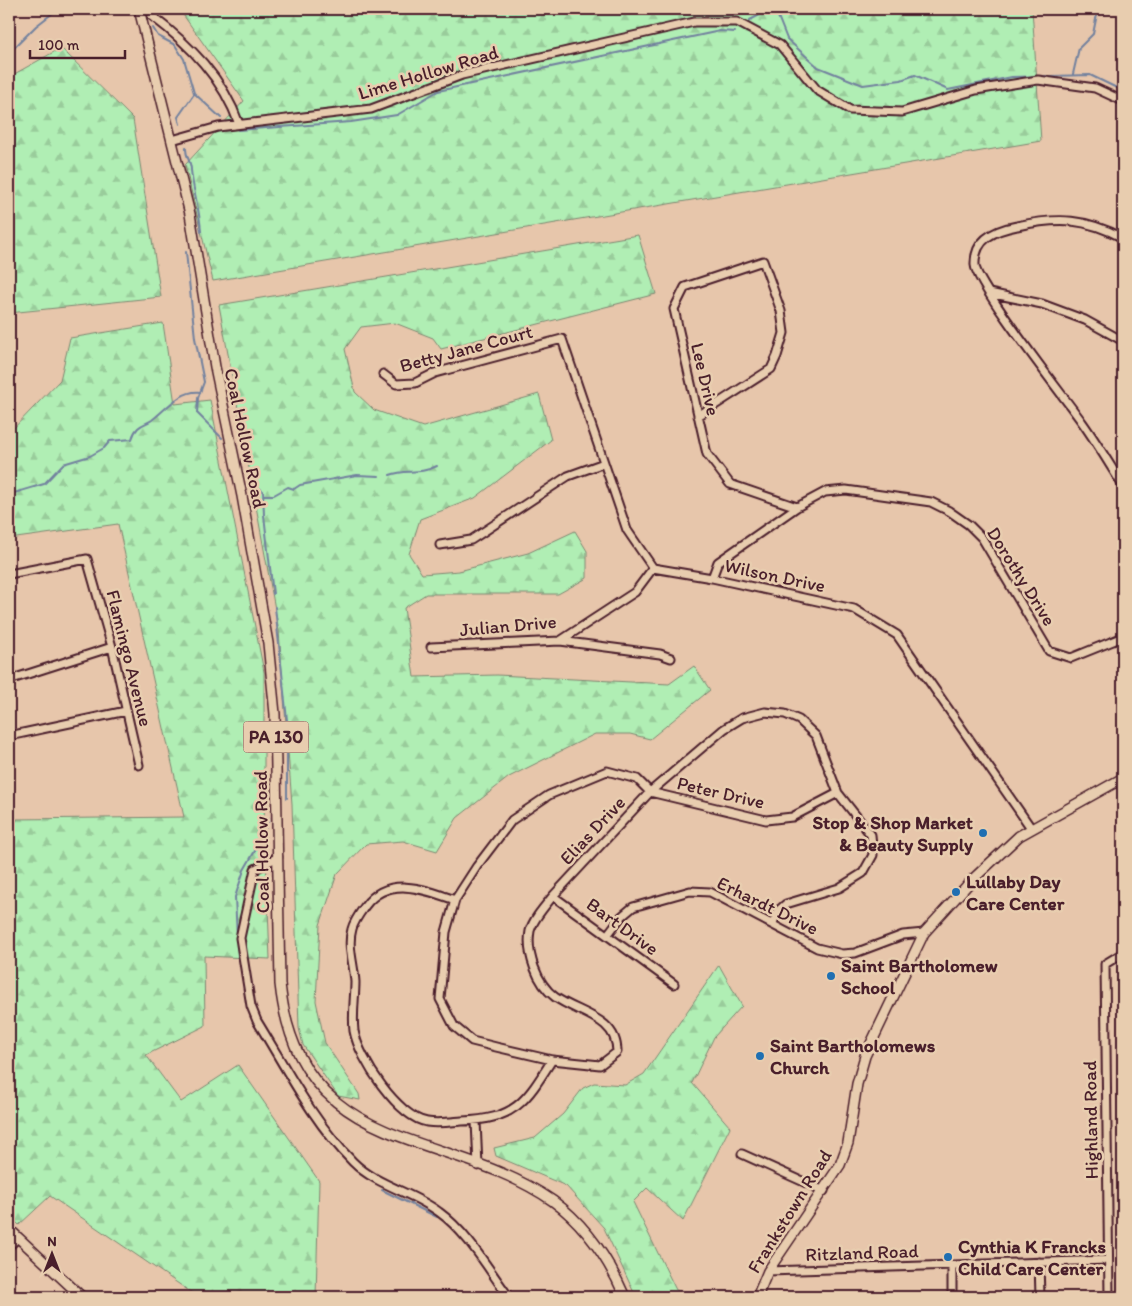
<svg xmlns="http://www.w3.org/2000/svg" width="1132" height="1306" font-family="Itim,sans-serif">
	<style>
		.forest { fill: url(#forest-firs); stroke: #7d8670 }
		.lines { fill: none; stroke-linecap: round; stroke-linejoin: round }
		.stream { stroke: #72819e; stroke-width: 2 }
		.minor-casing { stroke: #4a1f2b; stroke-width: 11 }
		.major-casing { stroke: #4a1f2b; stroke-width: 12 }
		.minor { stroke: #e8cdaf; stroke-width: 7 }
		.major { stroke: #e8cdaf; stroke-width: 9 }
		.poi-dot { fill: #1f6fb2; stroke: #e8cdaf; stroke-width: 2 }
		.labels { text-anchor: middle; stroke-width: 5; stroke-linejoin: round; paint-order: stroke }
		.shield { fill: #e8cdaf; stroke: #795353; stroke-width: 1 }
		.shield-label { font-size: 18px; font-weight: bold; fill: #4a1f2b }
		.street-label { font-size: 19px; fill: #4a1f2b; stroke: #e8cdaf }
		.poi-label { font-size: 19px; font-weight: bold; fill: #4a1f2b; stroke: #e8cdaf; text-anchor: start }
	</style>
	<defs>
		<pattern id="forest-firs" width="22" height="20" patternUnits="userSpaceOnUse" patternTransform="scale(1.25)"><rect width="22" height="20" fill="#b0eeb4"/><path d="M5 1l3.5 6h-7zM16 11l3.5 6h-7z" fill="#99cc9b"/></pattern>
	</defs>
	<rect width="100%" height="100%" fill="#e7c6ab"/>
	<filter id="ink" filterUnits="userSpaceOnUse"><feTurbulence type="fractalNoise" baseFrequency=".02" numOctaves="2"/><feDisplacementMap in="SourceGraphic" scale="10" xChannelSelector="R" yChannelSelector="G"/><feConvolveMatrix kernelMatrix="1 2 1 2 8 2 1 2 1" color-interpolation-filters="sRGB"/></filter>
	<g filter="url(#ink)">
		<!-- forest -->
		<path class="forest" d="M 179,9 L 1032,9 L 1041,141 L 213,281 L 185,165 L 244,101 Z
			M 61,48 L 133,119 L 161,297 L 9,313 L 9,77 Z
			M 638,235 L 656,294 L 441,349 L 433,338 L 395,323 L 361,327 L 345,349 L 355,392 L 374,410 L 423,427 L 539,394 L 551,440 L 475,498 L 420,519 L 409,554 L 422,574 L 459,571 L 528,553 L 575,531 L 587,551 L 587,578 L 558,594 L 426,594 L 404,608 L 414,677 L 497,675 L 669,684 L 694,666 L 710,690 L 650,739 L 630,734 L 595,734 L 509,777 L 457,818 L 437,851 L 403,841 L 366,844 L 337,874 L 320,925 L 316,1001 L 325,1043 L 359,1094 L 360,1100 L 338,1096 L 303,1045 L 299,1028 L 292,804 L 279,631 L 219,305 Z
			M 163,323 L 175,404 L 210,400 L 264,672 L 264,805 L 270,959 L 204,956 L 205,1026 L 146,1055 L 181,1102 L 238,1065 L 319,1181 L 316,1297 L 198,1297 L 50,1196 L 19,1225 L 9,1215 L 9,836 L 17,819 L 184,817 L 118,524 L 9,539 L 9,433 L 60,380 L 70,338 Z
			M 719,965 L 742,1006 L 714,1037 L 692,1083 L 730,1127 L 683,1221 L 647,1188 L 633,1202 L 676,1290 L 698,1297 L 636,1297 L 604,1228 L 566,1186 L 496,1156 L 494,1148 L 535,1138 L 563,1114 L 583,1088 L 594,1083 L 625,1085 L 644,1074 Z"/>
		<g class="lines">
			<!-- stream -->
			<path class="stream" d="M 775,9 L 787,39 L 818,67 L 863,85 L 901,80 L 915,75 L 948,90 L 1012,77 L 1090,75 L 1123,91
				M 750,20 L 771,9
				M 153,28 L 158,36 L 175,45 L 184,59 L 194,93 L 221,118
				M 9,53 L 36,26 L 58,9
				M 1073,74 L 1079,48 L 1093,34 L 1098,9
				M 180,124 L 178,117 L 194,94
				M 238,130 L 351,122 L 397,115 L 438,91 L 720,31 L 735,32
				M 186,147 C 185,156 191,161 191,170 C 193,191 200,210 201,232
				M 186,252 L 195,338 L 204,382 L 198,398 L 197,413 L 222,438
				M 248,472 L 255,485 L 263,491 L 264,515 L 273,594
				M 390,475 C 407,468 417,476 437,466
				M 264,495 L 274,495 L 288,487 L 294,489 L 300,485 L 357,475 L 379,476
				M 9,498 L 14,493 L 44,484 L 63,464 L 90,456 L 104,448 L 110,441 L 132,439 C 133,435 135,431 138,428 C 142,424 148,423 152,420 C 166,409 181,390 200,392
				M 275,607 L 287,720 L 287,798
				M 238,957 L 235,897 L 244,870 L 259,844 L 269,819
				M 382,1190 L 437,1217"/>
			<defs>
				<path id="minor" d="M 152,16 C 190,45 223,78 239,124
					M 172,140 L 218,127 L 371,109 L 462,75 L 694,22 L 737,22 L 780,45 L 817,90 L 850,110 L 902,112 L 976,90 L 1038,80 L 1095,88 L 1123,101
					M 1123,238 C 1085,218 1059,217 1017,226 C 995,230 974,239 975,265 C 976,285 1065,398 1082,422 C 1097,443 1110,465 1123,486
					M 989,293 L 1042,304 L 1085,320 L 1123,341
					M 383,374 L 396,384 L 415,383 L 435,373 L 562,339 L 627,530 L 653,568 L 712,578 L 854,609 L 897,635 L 1031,828
					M 698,416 L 771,369 L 777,356 L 784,333 L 781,311 L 763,261 L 685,287 L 674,309 L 707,454 L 730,484 L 797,507
					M 440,545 L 471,540 L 568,476 L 604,463
					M 9,574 L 87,559 L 112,647 L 139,765
					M 712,578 L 718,562 L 797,507 L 825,492 L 846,490 L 931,502 L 949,511 L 969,525 L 982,538 L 1049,651 L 1071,658 L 1123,637
					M 560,641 L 660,654 L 671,658
					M 431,647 L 560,641 L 635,592 L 653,568
					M 9,680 L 112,647
					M 9,736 L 126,711
					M 650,792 L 637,779 L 607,771 L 549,795 L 512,820 L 477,866 L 455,900 L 446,932 L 440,999 L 454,1026 L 472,1041 L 496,1047 L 552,1060 L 600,1065 L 617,1052 C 617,1017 579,1014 555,997 C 537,984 526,953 530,931 C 533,919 545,906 553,896 L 650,792 L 724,729 L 742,718 L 765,712 L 785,714 L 799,720 L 816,736 L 838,793 L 871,835 L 873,855 L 863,873 L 839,888 L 786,904 L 778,911 L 773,923
					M 650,792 L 766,820 L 792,817 L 838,793
					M 278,857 L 255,869 L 240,938 L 251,1006 L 257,1021 C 286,1068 313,1122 353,1162 C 377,1186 413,1192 439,1212 C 468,1233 488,1269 509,1297
					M 553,896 L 674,984
					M 455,900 C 424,889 388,875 365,906 C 360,913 354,921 352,929 C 347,946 354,964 355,982 C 355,998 352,1014 354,1031 C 359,1059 398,1117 427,1122 C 438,1124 451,1122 462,1121 C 515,1119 525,1103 552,1060
					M 608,934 L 621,917 L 633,907 L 690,891 L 710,892 L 817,948 L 842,954 L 855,953 L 903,935 L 924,933
					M 476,1121 L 478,1166
					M 742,1154 L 824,1191
					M 9,1246 L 18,1238
					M 1039,1262 L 1040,1297
					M 952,1265 L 952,1297
					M 768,1271 L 1108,1260
					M 1109,1297 L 1105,964 L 1123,953"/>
				<path id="major" d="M 139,9 L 190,214 L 215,367 L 242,496 L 268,643 L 275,714 L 280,984 C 299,1158 445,1126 553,1201 C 586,1225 609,1260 625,1297
					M 9,1229 L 82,1297
					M 757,1297 L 768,1271 L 840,1165 L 848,1143 L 857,1084 L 865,1056 L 924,933 L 972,880 L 1019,836 L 1123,778"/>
			</defs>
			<!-- minor casing -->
			<use href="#minor" class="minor-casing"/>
			<!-- major casing -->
			<use href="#major" class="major-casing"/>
			<!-- minor -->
			<use href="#minor" class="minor"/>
			<!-- major -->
			<use href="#major" class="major"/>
		</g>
	</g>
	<!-- markers -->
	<g class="poi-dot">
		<circle cx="983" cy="833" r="5"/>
		<circle cx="956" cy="892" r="5"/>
		<circle cx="831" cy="976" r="5"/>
		<circle cx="760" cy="1056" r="5"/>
		<circle cx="948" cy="1257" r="5"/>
	</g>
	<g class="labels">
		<!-- shield labels -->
		<rect class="shield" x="243.5" y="721.5" width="65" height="31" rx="4"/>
		<g class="shield-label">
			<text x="276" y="743">PA 130</text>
		</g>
		<!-- street labels -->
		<g class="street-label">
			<text transform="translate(428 72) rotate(-17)" y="7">Lime Hollow Road</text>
			<text transform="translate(466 348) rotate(-15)" y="7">Betty Jane Court</text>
			<text transform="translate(706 379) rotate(77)" y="7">Lee Drive</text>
			<text transform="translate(246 438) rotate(78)" y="7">Coal Hollow Road</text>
			<text transform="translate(775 575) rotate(12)" y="7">Wilson Drive</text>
			<text transform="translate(1022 576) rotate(58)" y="7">Dorothy Drive</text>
			<text transform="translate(508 625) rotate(-5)" y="7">Julian Drive</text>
			<text transform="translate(130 658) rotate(76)" y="7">Flamingo Avenue</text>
			<text transform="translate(721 792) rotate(13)" y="7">Peter Drive</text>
			<text transform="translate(592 830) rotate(-47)" y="7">Elias Drive</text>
			<text transform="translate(261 842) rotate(-91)" y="7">Coal Hollow Road</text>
			<text transform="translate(768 905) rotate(26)" y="7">Erhardt Drive</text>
			<text transform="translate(623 926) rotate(36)" y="7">Bart Drive</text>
			<text transform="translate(1090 1120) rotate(-91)" y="7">Highland Road</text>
			<text transform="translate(789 1211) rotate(-58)" y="7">Frankstown Road</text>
			<text transform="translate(862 1252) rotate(-2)" y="7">Ritzland Road</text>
		</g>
		<!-- poi labels -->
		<g class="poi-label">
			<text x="973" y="829" text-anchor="end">Stop &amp; Shop Market<tspan x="973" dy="22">&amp; Beauty Supply</tspan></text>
			<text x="966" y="888">Lullaby Day<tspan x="966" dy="22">Care Center</tspan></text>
			<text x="841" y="972">Saint Bartholomew<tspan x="841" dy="22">School</tspan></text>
			<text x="770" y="1052">Saint Bartholomews<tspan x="770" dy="22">Church</tspan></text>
			<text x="958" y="1253">Cynthia K Francks<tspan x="958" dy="22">Child Care Center</tspan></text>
		</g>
	</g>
	<!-- margin -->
	<rect width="1132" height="1306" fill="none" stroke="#e8cdaf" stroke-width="30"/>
	<rect x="15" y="15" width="1102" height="1276" fill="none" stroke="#4a1f2b" stroke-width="2" filter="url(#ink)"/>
	<!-- north arrow -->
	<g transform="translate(52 1254)" stroke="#e8cdaf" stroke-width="4" paint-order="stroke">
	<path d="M0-4L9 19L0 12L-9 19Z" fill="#4a1f2b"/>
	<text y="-8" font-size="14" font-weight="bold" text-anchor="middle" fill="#4a1f2b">N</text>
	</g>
	<!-- scale -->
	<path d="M30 50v8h95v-8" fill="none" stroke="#4a1f2b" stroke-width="2.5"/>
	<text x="38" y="50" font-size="15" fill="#4a1f2b" stroke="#e8cdaf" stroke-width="4" paint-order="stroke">100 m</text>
</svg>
